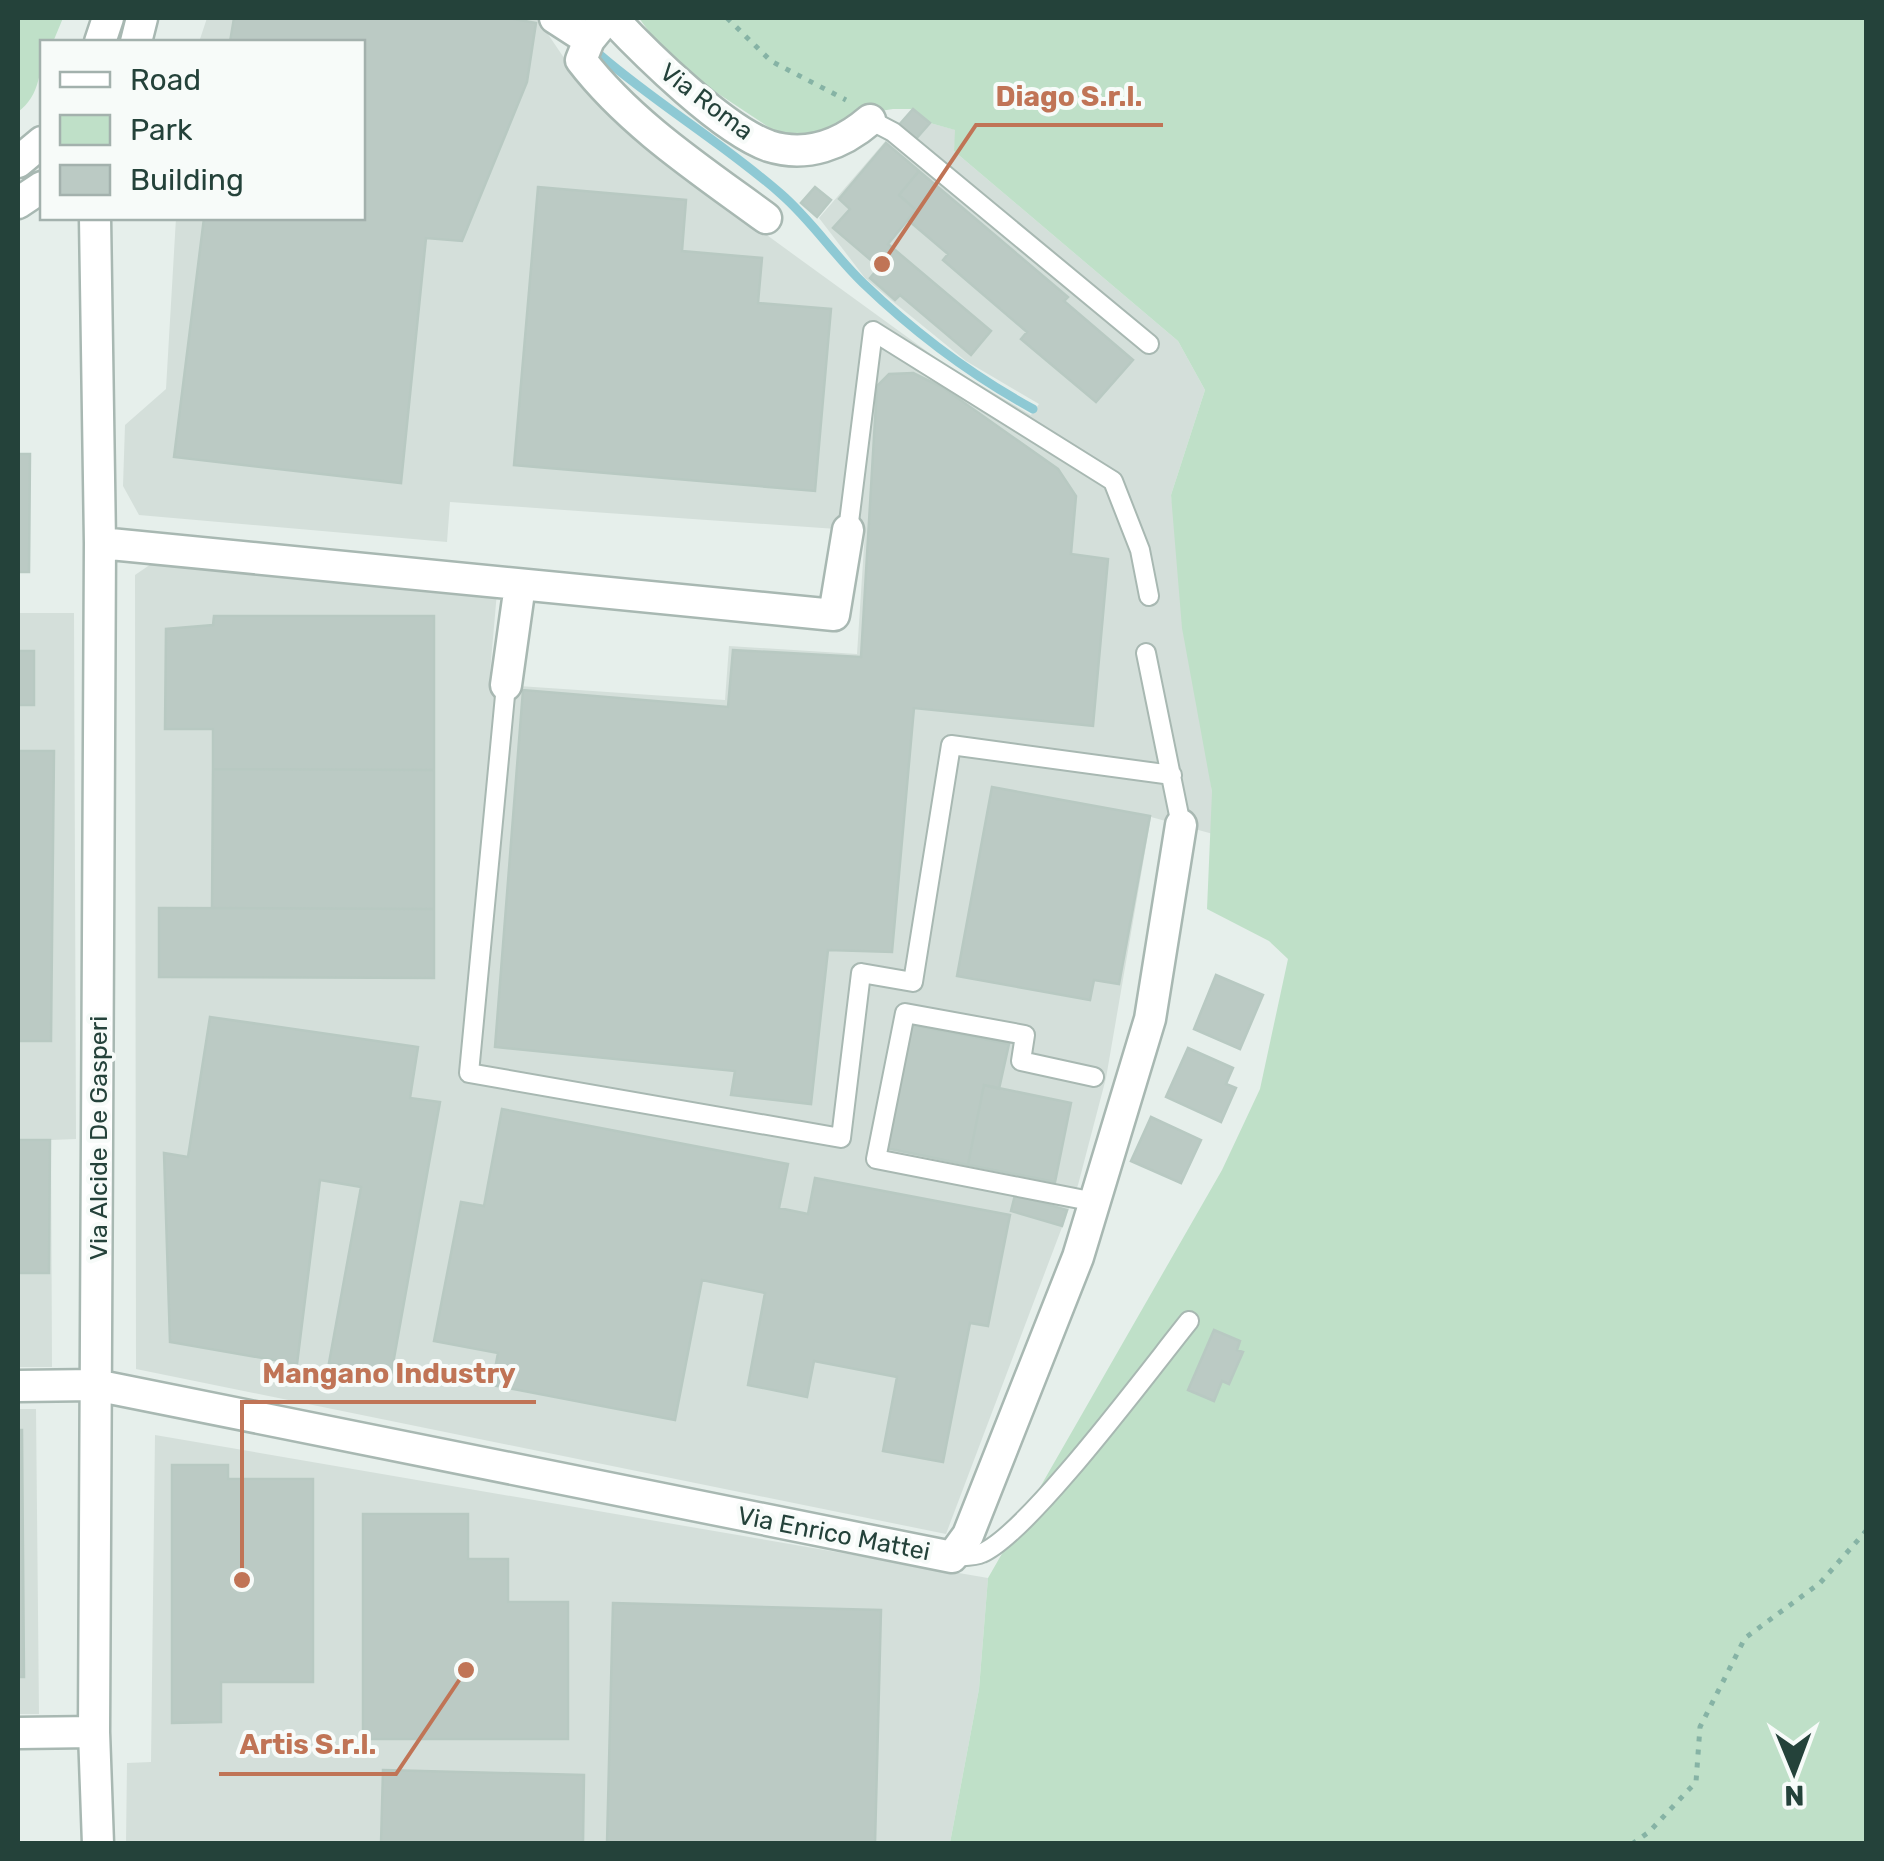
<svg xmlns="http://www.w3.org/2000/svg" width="1884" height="1861" font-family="Rubik,sans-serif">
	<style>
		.built { fill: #d4dfda }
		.green { fill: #bfe0c8 }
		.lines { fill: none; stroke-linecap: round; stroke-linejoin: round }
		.stream { stroke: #8ec9d4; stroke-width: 9 }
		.building { fill: #bbcac4; stroke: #b8c9c2; stroke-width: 2.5 }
		.service-casing { stroke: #a8b8b2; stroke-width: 22 }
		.minor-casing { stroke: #a8b8b2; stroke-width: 35 }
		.tertiary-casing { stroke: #a8b8b2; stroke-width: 35 }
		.path { stroke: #86b3a5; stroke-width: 5; stroke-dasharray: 5 8; stroke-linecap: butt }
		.service { stroke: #fff; stroke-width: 18 }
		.minor { stroke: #fff; stroke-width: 30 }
		.tertiary { stroke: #fff; stroke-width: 30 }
		.labels { text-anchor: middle; stroke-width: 8; stroke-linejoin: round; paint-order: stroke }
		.street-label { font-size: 25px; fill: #24423a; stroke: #f7fbf9 }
		.leader { fill: none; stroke: #c07456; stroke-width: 4 }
		.callout-dot { fill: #c07456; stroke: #f7fbf9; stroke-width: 4 }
		.callout-label { font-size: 28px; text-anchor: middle; font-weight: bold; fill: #c07456; stroke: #f7fbf9; stroke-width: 8; stroke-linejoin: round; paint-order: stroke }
	</style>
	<rect width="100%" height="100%" fill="#e6efeb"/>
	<!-- built -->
	<path class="built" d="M 207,18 L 537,18 L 581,83 L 662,159 L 943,363 L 1031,415 L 1039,404 L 966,361 L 891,300 L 865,278 L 819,218 L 913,109 L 930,123 L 956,130 L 954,151 L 1178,341 L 1205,390 L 1171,495 L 1212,792 L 1213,834 L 1151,817 L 1106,1078 L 1078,1185 L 946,1534 L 136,1369 L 135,575 L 154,562 L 497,592 L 489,684 L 725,700 L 729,646 L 857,654 L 865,531 L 450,502 L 447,542 L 139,515 L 123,486 L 125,425 L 166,389 L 176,218 L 362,218 L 362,42 L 199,42 Z
		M 18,613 L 74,613 L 76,1139 L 51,1140 L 52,1367 L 18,1367 Z
		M 18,1409 L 36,1409 L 39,1714 L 18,1714 Z
		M 155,1435 L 988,1578 L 979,1689 L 950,1843 L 126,1844 L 127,1763 L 151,1762 Z"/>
	<!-- green -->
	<path class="green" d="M 18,18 L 63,18 L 53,42 L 42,42 C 42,68 40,96 18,112 Z
		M 639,18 L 1866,18 L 1866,1843 L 950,1843 L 979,1689 L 988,1578 L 1222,1170 L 1260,1089 L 1288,959 L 1269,941 L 1207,909 L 1212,792 L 1182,628 L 1171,495 L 1205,390 L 1178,341 L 954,151 L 955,130 L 930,123 L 913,109 L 893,109 L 867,113 L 856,124 L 788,140 L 672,63 Z"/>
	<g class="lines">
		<!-- stream -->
		<path class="stream" d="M 600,55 C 658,105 723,143 781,194 C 811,220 834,255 863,283 C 915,333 971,375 1033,409"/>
	</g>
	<!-- building -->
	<path class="building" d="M 234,18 L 509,18 L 536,23 L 527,82 L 462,241 L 426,238 L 401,483 L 174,457 L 204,218 L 362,218 L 362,42 L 230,42 Z
		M 913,109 L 930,123 L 915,140 L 898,126 Z
		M 886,143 L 919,171 L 899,195 L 916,210 L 888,244 L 991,331 L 971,355 L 900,295 L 895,300 L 870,278 L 879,267 L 833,228 L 850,209 L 839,199 Z
		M 919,171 L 1068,297 L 1064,301 L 1133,360 L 1096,402 L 1021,339 L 1027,332 L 943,260 L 948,254 L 908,220 L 916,210 L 899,195 Z
		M 538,187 L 686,200 L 682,251 L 762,258 L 758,303 L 831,309 L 815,491 L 514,465 Z
		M 815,187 L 831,200 L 817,217 L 801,203 Z
		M 913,373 L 942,387 L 1058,469 L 1076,496 L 1071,554 L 1108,559 L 1093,726 L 914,708 L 892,952 L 828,950 L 811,1104 L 731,1095 L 735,1071 L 495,1047 L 523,690 L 728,707 L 733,650 L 861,657 L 877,386 L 889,374 Z
		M 18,432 L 18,454 L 30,454 L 29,572 L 18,572 Z
		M 214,616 L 434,616 L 434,770 L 213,769 L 213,729 L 165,729 L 166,629 L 213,625 Z
		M 18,651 L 34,651 L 34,705 L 18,705 Z
		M 18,751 L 54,751 L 51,1041 L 18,1041 Z
		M 213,769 L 434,770 L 434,909 L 212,908 Z
		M 992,787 L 1150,816 L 1119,984 L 1094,980 L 1090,1000 L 957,976 Z
		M 159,908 L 434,909 L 434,978 L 159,977 Z
		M 1216,975 L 1263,995 L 1240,1049 L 1194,1029 Z
		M 210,1017 L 418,1047 L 410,1098 L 440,1102 L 391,1375 L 329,1363 L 361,1187 L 320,1180 L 297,1364 L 170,1342 L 164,1153 L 188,1157 Z
		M 912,1025 L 1009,1044 L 999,1089 L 984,1085 L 968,1165 L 886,1148 Z
		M 1188,1048 L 1233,1068 L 1226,1084 L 1236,1088 L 1221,1122 L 1166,1097 Z
		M 984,1085 L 1071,1103 L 1055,1182 L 968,1165 Z
		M 502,1109 L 788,1164 L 779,1208 L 808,1214 L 815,1178 L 1010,1215 L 988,1326 L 970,1323 L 943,1462 L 883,1451 L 897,1377 L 814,1361 L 807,1397 L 748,1385 L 765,1293 L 702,1280 L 675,1420 L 492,1385 L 498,1353 L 434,1341 L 461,1202 L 484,1206 Z
		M 1151,1117 L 1201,1140 L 1181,1183 L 1131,1161 Z
		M 18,1140 L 50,1140 L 49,1273 L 18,1273 Z
		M 1015,1195 L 1067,1210 L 1062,1226 L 1011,1211 Z
		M 1214,1330 L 1240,1341 L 1237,1350 L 1243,1352 L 1229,1384 L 1222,1381 L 1214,1401 L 1188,1390 Z
		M 18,1430 L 22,1430 L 24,1677 L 18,1677 Z
		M 172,1465 L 228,1465 L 228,1479 L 313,1479 L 313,1682 L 221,1682 L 221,1722 L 172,1723 Z
		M 363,1514 L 468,1514 L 468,1559 L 508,1559 L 508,1602 L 568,1602 L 568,1739 L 363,1739 Z
		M 613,1603 L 881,1610 L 875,1844 L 607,1844 Z
		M 383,1770 L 584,1775 L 583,1844 L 381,1844 Z"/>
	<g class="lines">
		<defs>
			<path id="service" d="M 870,120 L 893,132 L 1149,344
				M 848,530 L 873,331 L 1113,481 L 1140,550 L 1149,596
				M 1146,653 L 1181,825
				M 506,685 L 469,1073 L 841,1138 L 861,973 L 913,982 L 951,745 L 1172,775
				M 1094,1077 L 1021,1061 L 1025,1035 L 905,1013 L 876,1159 L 1095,1202
				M 952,1557 C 961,1556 974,1557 982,1553 C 1028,1534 1151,1368 1189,1321"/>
			<path id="minor" d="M 555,18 L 589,40
				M 607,18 L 589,40 L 581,60 C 630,124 702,171 766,218
				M 612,18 C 646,54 723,130 769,146 C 807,158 842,144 870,120
				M 95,218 L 100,543 L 94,1732 L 98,1844
				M 100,543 L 834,615 L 848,530
				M 506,685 L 520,585
				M 18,1386 L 95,1385 L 952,1557 L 968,1535 L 1078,1257 L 1150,1019 L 1181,825
				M 18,1733 L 94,1732"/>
			<path id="tertiary" d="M 100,42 L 108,18
				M 136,42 L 142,18
				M 18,162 L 42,142
				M 18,203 L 42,187"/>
		</defs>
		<!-- service casing -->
		<use href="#service" class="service-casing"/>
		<!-- minor casing -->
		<use href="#minor" class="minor-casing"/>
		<!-- tertiary casing -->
		<use href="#tertiary" class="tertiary-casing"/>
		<!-- path -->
		<path class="path" d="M 727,18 L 771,61 L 846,100
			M 1632,1844 L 1649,1832 L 1696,1782 L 1700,1727 L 1745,1638 L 1820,1583 L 1866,1531"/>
		<!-- service -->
		<use href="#service" class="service"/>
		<!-- minor -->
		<use href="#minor" class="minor"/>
		<!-- tertiary -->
		<use href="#tertiary" class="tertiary"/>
	</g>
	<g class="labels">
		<!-- street labels -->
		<g class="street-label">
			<text transform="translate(707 101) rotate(37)" y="9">Via Roma</text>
			<text transform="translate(98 1138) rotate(-90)" y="9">Via Alcide De Gasperi</text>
			<text transform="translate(834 1533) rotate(11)" y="9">Via Enrico Mattei</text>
		</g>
	</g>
	<!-- callouts -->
	<path class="leader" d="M882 264L976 125H1163M242 1580L242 1402H536M466 1670L396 1774H219"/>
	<g class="callout-dot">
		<circle cx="882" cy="264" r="10"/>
		<circle cx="242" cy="1580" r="10"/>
		<circle cx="466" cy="1670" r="10"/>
	</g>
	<g class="callout-label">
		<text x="1069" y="106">Diago S.r.l.</text>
		<text x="389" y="1383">Mangano Industry</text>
		<text x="308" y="1754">Artis S.r.l.</text>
	</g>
	<!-- border -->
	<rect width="1884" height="1861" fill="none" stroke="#24423a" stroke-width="40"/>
	<!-- legend -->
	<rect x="40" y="40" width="325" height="180" fill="#f7fbf9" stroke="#a3b1ad" stroke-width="2.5"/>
	<rect x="60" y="72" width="50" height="15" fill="#ffffff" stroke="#a3b1ad" stroke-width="2.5"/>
	<text x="130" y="90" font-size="30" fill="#24423a">Road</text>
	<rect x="60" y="115" width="50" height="30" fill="#bfe0c8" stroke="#a3b1ad" stroke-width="2.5"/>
	<text x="130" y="140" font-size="30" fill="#24423a">Park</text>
	<rect x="60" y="165" width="50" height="30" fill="#bbcac4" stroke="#a3b1ad" stroke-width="2.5"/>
	<text x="130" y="190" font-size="30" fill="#24423a">Building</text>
	<!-- north arrow -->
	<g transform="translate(1794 1771) rotate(179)" stroke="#f7fbf9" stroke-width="8" paint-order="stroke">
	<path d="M0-8L18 38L0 25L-18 38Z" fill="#24423a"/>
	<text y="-15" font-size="28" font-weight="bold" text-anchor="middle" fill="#24423a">N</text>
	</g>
</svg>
